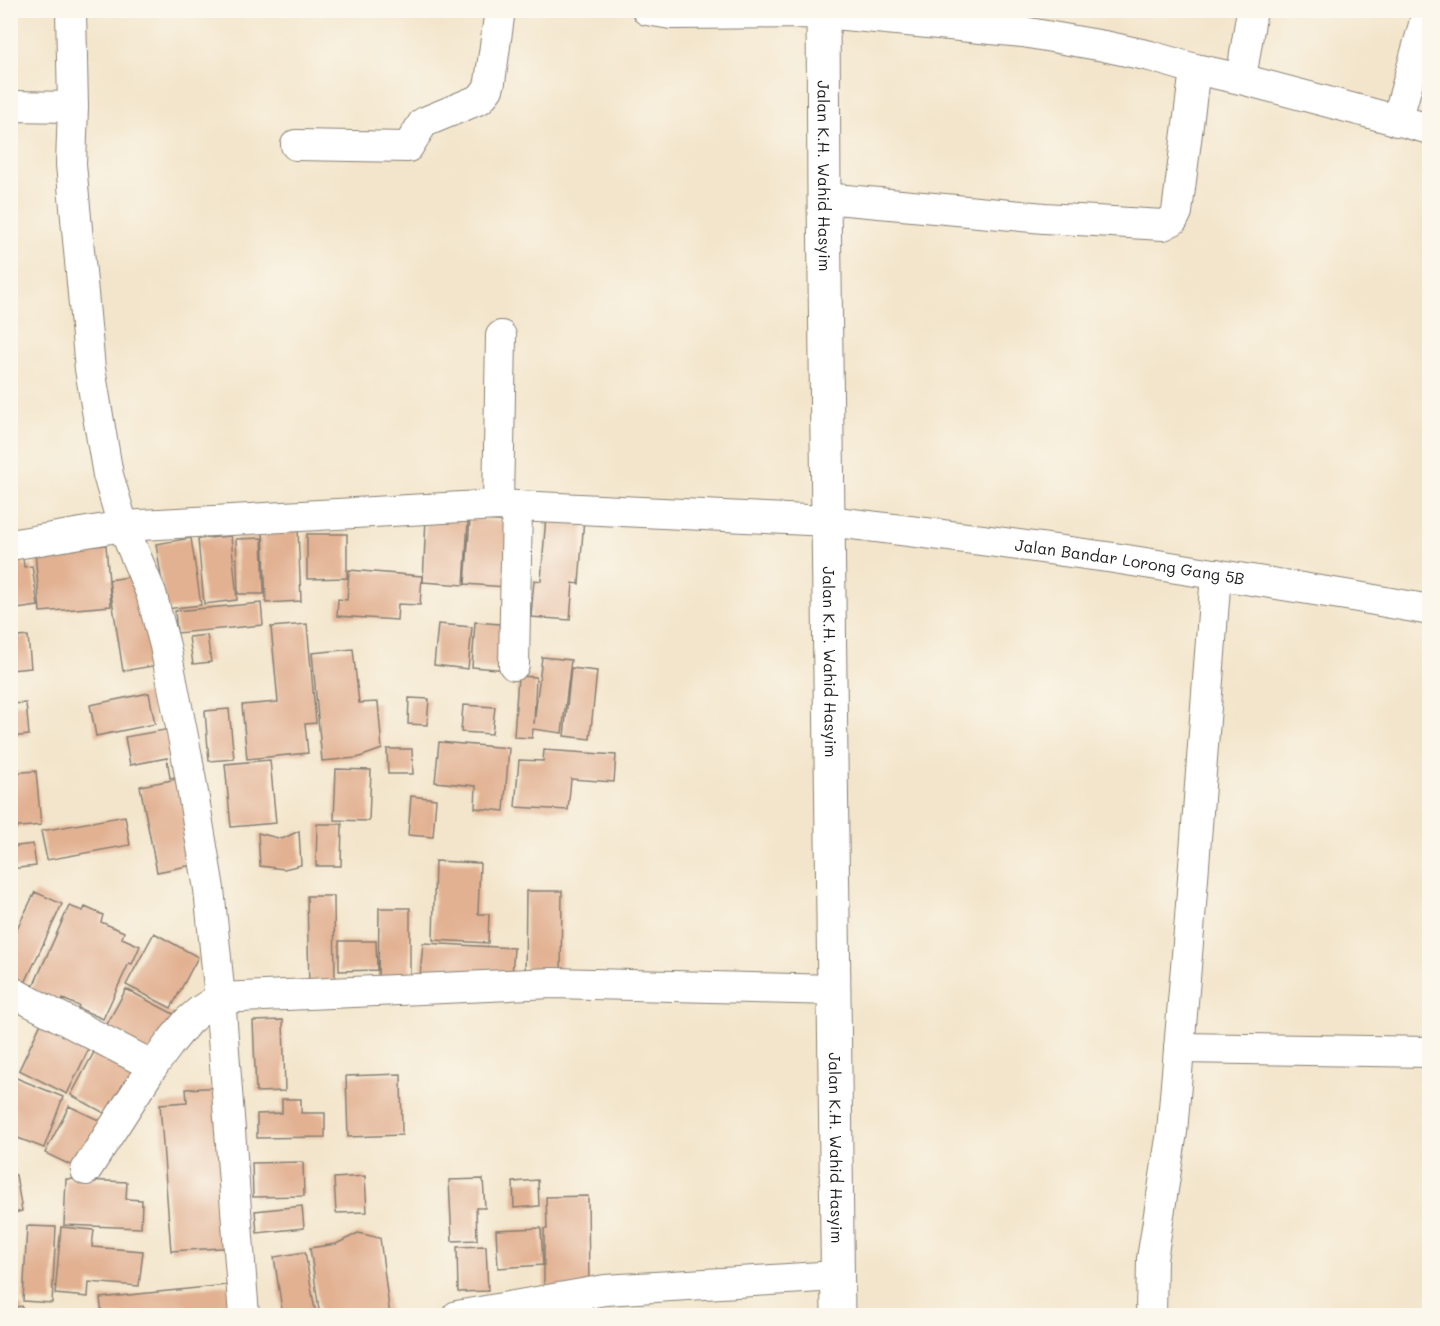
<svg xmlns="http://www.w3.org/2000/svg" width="1440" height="1326" font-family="Mali,sans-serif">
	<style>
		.building { fill: #e2b192 }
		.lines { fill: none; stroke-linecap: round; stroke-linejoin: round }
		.minor-casing { stroke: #888074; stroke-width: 32 }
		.major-casing { stroke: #888074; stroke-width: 35 }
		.minor { stroke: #fff; stroke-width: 30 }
		.major { stroke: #fff; stroke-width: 33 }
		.labels { text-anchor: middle; stroke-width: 4.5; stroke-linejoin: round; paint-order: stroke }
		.street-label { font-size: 16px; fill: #1c1c1c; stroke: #fbf7ec }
	</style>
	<rect width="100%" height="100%" fill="#fbf7ec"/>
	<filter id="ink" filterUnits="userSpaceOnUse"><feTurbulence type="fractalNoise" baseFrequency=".0167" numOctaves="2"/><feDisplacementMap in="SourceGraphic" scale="12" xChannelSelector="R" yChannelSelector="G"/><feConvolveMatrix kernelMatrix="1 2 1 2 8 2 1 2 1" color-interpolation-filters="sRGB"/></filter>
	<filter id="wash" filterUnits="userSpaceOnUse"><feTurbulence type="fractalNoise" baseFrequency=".008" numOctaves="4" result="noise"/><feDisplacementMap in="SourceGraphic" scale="24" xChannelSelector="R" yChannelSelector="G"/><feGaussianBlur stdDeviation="1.35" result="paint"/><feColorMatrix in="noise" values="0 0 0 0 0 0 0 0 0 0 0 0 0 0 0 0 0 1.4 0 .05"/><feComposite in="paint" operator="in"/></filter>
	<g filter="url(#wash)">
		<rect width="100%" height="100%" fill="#f3e5cb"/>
		<g id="blocks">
			<!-- building -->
			<path class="building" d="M 546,515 L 584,518 L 579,584 L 573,583 L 570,620 L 531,617 L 534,580 L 541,581 Z
				M 426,518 L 468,521 L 464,585 L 423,582 Z
				M 470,519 L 511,522 L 506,587 L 465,584 Z
				M 298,529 L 301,601 L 266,603 L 263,530 Z
				M 307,534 L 347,534 L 347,578 L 307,579 Z
				M 231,536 L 237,600 L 204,604 L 198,539 Z
				M 191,538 L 201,605 L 166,609 L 156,544 Z
				M 262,538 L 264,594 L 238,594 L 236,539 Z
				M 106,545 L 111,606 L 40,612 L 35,551 Z
				M 23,558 L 24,567 L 32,566 L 38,606 L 10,610 L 10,559 Z
				M 349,570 L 422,576 L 420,605 L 398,604 L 397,620 L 337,616 L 338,599 L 347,600 Z
				M 142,575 L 165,664 L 123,671 L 109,580 Z
				M 261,603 L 263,625 L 177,633 L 175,611 Z
				M 475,622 L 512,625 L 508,670 L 472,667 Z
				M 307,624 L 316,723 L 305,724 L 308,753 L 247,759 L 242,705 L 278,702 L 271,627 Z
				M 438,624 L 472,627 L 468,669 L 434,665 Z
				M 207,635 L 211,662 L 193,664 L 189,637 Z
				M 28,636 L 31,668 L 10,670 L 10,638 Z
				M 353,649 L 359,703 L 378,702 L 382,749 L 357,758 L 322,761 L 312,653 Z
				M 542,657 L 571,660 L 562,733 L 533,729 L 532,738 L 514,737 L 518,676 L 536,677 L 534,724 Z
				M 571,668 L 597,671 L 590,739 L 564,736 Z
				M 149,693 L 155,724 L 96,736 L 90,705 Z
				M 409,698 L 429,699 L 427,725 L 408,724 Z
				M 26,703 L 29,735 L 10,737 L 10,704 Z
				M 463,705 L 495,707 L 492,734 L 461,732 Z
				M 229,709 L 234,759 L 209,761 L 205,711 Z
				M 181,727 L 189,775 L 170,778 L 167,758 L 130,765 L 125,737 Z
				M 439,742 L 509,748 L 504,811 L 475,808 L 476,786 L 435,782 Z
				M 387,749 L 412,749 L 413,774 L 388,774 Z
				M 544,750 L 616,755 L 614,782 L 571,779 L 568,810 L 515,807 L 519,760 L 543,761 Z
				M 270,760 L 276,823 L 231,827 L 225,764 Z
				M 336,769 L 371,770 L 369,821 L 334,820 Z
				M 36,771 L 41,825 L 10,828 L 10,773 Z
				M 188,777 L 203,863 L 157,872 L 140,786 Z
				M 411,796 L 436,799 L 433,837 L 408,835 Z
				M 125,816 L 130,845 L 47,860 L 41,831 Z
				M 317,824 L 342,824 L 341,866 L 316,866 Z
				M 299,831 L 301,865 L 284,869 L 260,866 L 258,833 L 282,839 Z
				M 33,844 L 36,866 L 10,869 L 10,847 Z
				M 435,861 L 480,863 L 478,914 L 489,914 L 488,943 L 433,940 Z
				M 526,891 L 562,891 L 561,977 L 525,976 Z
				M 35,892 L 62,904 L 24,985 L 10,979 L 10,943 Z
				M 307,896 L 334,896 L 335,987 L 309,987 Z
				M 69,906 L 83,911 L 85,907 L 103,915 L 101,922 L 124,932 L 122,938 L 140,946 L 132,964 L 129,963 L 103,1019 L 78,1008 L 79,1006 L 63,999 L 62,1003 L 32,989 Z
				M 379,908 L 410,908 L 410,984 L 378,984 Z
				M 154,933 L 198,957 L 171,1008 L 126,985 Z
				M 339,941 L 376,941 L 377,970 L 339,971 Z
				M 423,943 L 514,948 L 512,975 L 420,977 Z
				M 126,989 L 185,1020 L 158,1057 L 105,1028 Z
				M 44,1017 L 93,1040 L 67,1094 L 19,1070 Z
				M 283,1020 L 285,1091 L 256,1092 L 253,1021 Z
				M 100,1041 L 146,1066 L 117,1120 L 71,1095 Z
				M 401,1074 L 402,1135 L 348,1137 L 346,1076 Z
				M 14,1077 L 63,1097 L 44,1148 L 10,1135 L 10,1086 Z
				M 224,1087 L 237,1247 L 171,1251 L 160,1104 L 187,1102 L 186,1089 Z
				M 282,1099 L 301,1099 L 301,1113 L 325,1113 L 325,1137 L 257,1138 L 257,1114 L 282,1113 Z
				M 69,1106 L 107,1124 L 83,1171 L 45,1153 Z
				M 303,1162 L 304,1196 L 253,1197 L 252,1163 Z
				M 10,1173 L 16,1175 L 22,1211 L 10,1214 Z
				M 365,1176 L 367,1212 L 336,1213 L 334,1178 Z
				M 66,1179 L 127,1182 L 126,1199 L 142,1200 L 141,1228 L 64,1225 Z
				M 483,1179 L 485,1208 L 476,1208 L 477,1240 L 452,1241 L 449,1180 Z
				M 538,1180 L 539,1206 L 514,1208 L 513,1182 Z
				M 588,1196 L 589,1287 L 544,1287 L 544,1229 L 547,1229 L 546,1197 Z
				M 302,1206 L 304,1228 L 257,1233 L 255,1211 Z
				M 27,1226 L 56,1227 L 52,1303 L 23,1301 Z
				M 61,1227 L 94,1230 L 92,1247 L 143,1251 L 139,1286 L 89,1282 L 88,1297 L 55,1294 Z
				M 541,1228 L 543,1265 L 498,1268 L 496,1230 Z
				M 358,1233 L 380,1238 L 390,1316 L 320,1316 L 310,1248 L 336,1244 Z
				M 486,1246 L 488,1291 L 458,1292 L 457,1247 Z
				M 305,1252 L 316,1316 L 283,1316 L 274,1257 Z
				M 236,1284 L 240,1316 L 102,1316 L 100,1298 Z
				M 22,1306 L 24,1316 L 10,1316 L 10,1308 Z"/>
		</g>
	</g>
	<g filter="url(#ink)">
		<use href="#blocks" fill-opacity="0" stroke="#888074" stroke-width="1.5"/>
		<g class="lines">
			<defs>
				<g id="minor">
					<path d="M 71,10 L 73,107 L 71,164 L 90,369 L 108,475 L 123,526 L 151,593 L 165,646 L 187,757 L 209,889 L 220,998 L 244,1316"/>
					<path d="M 647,10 L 671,14 L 823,13 L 1023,32 L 1104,46 L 1150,56 L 1195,69 L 1241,79 L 1430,129"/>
					<path d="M 1241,79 L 1252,10"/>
					<path d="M 10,106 L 73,107"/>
					<path d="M 1397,121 L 1428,10"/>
					<path d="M 296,145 L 408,147 L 423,123 L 427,121 L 480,99 L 488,89 L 490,82 L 500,10"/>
					<path d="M 824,198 L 1044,218 L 1163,225 L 1173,220 L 1177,212 L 1195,69"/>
					<path d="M 498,505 L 501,336"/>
					<path id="s1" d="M 10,545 L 123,526 L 498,505 L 517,506 L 828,521 L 982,540 L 1114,558 L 1352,596 L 1430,610"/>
					<path d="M 514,665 L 517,506"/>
					<path d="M 10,991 L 153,1066"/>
					<path d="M 1179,1048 L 1430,1052"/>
					<path d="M 86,1170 L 153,1066 L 170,1043 L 188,1021 L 201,1010 L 220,998 L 553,983 L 835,990"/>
					<path d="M 457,1316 L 605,1290 L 837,1276"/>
					<path d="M 1151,1316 L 1152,1259 L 1172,1132 L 1189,931 L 1216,574"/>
				</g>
				<g id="major">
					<path id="s2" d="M 823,10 L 824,198 L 838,1316"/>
				</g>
			</defs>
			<!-- minor casing -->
			<use href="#minor" class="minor-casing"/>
			<!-- major casing -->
			<use href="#major" class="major-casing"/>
			<!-- minor -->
			<use href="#minor" class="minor"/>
			<!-- major -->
			<use href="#major" class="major"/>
		</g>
	</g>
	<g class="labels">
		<!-- street labels -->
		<g class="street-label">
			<text dy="6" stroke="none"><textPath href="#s2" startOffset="166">Jalan K.H. Wahid Hasyim</textPath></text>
			<text dy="6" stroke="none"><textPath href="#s1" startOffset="1125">Jalan Bandar Lorong Gang 5B</textPath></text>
			<text dy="6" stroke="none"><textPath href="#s2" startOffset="652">Jalan K.H. Wahid Hasyim</textPath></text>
			<text dy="6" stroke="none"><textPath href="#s2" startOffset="1138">Jalan K.H. Wahid Hasyim</textPath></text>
		</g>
	</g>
	<!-- margin -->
	<rect width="1440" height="1326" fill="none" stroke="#fbf7ec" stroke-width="36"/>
</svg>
